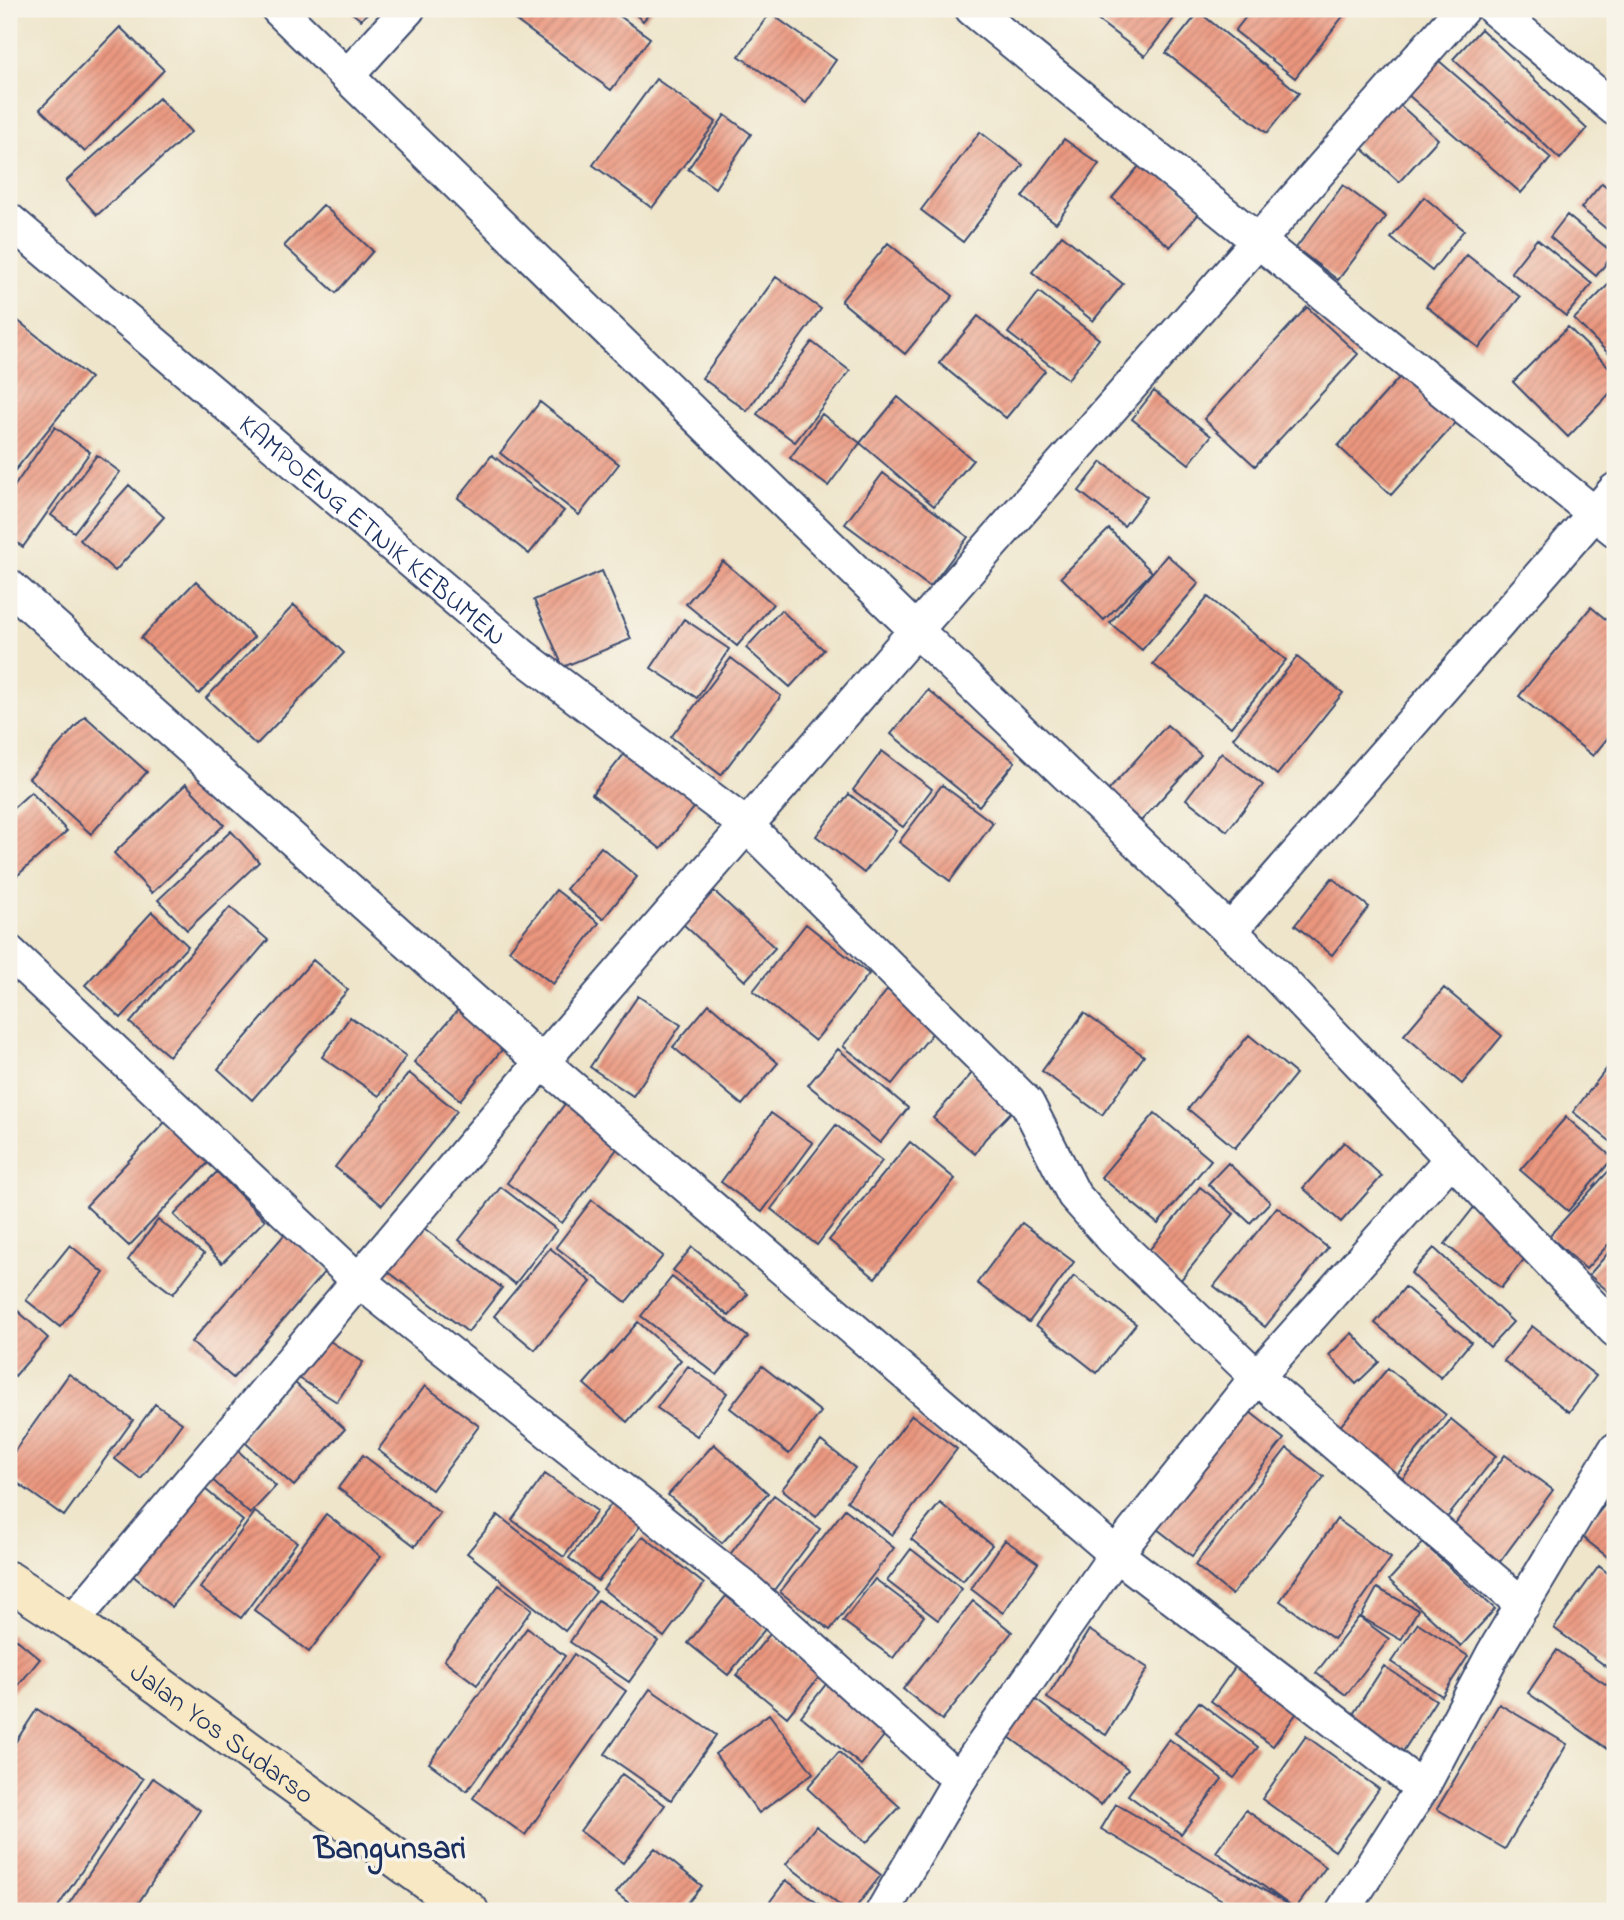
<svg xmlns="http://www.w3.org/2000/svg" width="1624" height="1920" font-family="'Indie Flower',sans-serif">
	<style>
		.building { fill: url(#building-hatch) }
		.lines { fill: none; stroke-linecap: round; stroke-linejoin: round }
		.street-casing { stroke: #3b4a6e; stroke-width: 37 }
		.secondary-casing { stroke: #3b4a6e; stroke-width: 42 }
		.street { stroke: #fff; stroke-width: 33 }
		.secondary { stroke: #f8e8c3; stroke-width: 38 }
		.labels { text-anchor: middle; stroke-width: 7; stroke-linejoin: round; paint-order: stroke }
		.street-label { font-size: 28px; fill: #1b2f5e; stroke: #f7f3e8 }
		.quarter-label { font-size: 32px; font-weight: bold; fill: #1b2f5e; stroke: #f7f3e8 }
	</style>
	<defs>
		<pattern id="building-hatch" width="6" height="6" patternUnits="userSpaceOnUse" patternTransform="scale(1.75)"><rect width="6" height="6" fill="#eb967e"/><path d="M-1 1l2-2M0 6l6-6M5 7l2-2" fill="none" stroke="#be7b6a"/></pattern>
	</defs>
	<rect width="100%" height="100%" fill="#f7f3e8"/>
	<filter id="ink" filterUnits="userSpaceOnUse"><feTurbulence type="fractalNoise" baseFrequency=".0143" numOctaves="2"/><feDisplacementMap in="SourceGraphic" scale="14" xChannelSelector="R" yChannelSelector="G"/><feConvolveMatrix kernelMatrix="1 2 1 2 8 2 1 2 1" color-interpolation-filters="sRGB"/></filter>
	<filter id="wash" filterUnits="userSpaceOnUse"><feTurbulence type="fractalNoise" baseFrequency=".00686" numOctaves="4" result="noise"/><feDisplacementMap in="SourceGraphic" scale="28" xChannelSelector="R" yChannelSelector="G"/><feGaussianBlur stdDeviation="1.57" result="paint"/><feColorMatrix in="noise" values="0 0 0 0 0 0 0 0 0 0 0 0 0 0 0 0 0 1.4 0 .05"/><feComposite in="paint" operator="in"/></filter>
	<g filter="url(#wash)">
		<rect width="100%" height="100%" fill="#eee5ca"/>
		<g id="blocks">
			<!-- building -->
			<path class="building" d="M 347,9 L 371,9 L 361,20 Z
				M 500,9 L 610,9 L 650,38 L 611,90 Z
				M 629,9 L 653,9 L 643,21 Z
				M 1083,9 L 1181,9 L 1145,56 Z
				M 1252,9 L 1336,9 L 1344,15 L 1295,78 L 1235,31 Z
				M 1199,12 L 1299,93 L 1267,133 L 1166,53 Z
				M 770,13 L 836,60 L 806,103 L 739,56 Z
				M 120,27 L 164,70 L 85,152 L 40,109 Z
				M 1481,29 L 1587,129 L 1560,159 L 1453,59 Z
				M 1438,60 L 1551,158 L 1521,193 L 1407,94 Z
				M 656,79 L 716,122 L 652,208 L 593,165 Z
				M 1391,97 L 1438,139 L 1399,182 L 1352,139 Z
				M 159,98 L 191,132 L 97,215 L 66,181 Z
				M 725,115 L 751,134 L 715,188 L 688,169 Z
				M 980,132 L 1023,165 L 963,242 L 921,210 Z
				M 1064,139 L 1099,164 L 1056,223 L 1022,197 Z
				M 1145,159 L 1203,209 L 1170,247 L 1112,198 Z
				M 1602,183 L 1615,194 L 1615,236 L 1581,208 Z
				M 1343,185 L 1386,217 L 1338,280 L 1296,248 Z
				M 1424,197 L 1464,230 L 1432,271 L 1391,238 Z
				M 323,205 L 373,251 L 336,293 L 284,246 Z
				M 1567,215 L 1614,254 L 1596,276 L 1550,237 Z
				M 1062,235 L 1123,284 L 1093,321 L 1032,272 Z
				M 1537,239 L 1592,284 L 1566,316 L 1511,272 Z
				M 888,243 L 953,296 L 905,354 L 841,301 Z
				M 1467,255 L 1520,297 L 1479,348 L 1426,306 Z
				M 776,277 L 821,309 L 747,411 L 702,378 Z
				M 1615,278 L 1615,360 L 1574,319 Z
				M 1039,292 L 1099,339 L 1068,379 L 1008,333 Z
				M 1307,307 L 1358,354 L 1255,466 L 1204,419 Z
				M 12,316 L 90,378 L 13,473 L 9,469 L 9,320 Z
				M 978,316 L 1045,371 L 1006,418 L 939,363 Z
				M 1568,327 L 1615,373 L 1615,388 L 1568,437 L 1513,382 Z
				M 812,342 L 850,371 L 795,442 L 757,414 Z
				M 1406,370 L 1460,418 L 1391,495 L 1338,446 Z
				M 1154,391 L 1211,436 L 1189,464 L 1132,419 Z
				M 898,397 L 973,460 L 934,506 L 860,443 Z
				M 540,402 L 619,464 L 579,515 L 500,453 Z
				M 822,414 L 860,443 L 828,486 L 790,458 Z
				M 55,427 L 90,452 L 23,547 L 9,537 L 9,494 Z
				M 97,455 L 120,472 L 74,532 L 51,515 Z
				M 492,455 L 564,511 L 529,554 L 458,498 Z
				M 1102,462 L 1147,497 L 1124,526 L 1079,491 Z
				M 883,473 L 968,537 L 930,587 L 845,524 Z
				M 129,485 L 164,517 L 115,571 L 80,540 Z
				M 1109,529 L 1152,572 L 1104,620 L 1061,577 Z
				M 1167,555 L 1199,583 L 1142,650 L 1110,623 Z
				M 723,561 L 773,604 L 737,646 L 686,604 Z
				M 602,571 L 631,639 L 563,667 L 534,600 Z
				M 196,581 L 254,637 L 199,694 L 141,638 Z
				M 1208,597 L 1286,660 L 1231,727 L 1153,664 Z
				M 294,605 L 344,653 L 256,745 L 206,698 Z
				M 1591,607 L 1615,627 L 1615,729 L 1593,756 L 1519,696 Z
				M 781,610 L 824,650 L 790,687 L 746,648 Z
				M 684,619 L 729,649 L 697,698 L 651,668 Z
				M 1297,657 L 1343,693 L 1277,775 L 1233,738 Z
				M 731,658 L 781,696 L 721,775 L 671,737 Z
				M 928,690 L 1015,762 L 979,806 L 891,734 Z
				M 85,716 L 147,772 L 91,834 L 29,778 Z
				M 1167,725 L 1201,755 L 1141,821 L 1108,791 Z
				M 629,748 L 698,803 L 661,849 L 592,794 Z
				M 882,751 L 932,789 L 903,827 L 853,790 Z
				M 1221,753 L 1263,785 L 1227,831 L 1186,799 Z
				M 186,784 L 224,825 L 152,893 L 114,853 Z
				M 942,785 L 993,823 L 950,881 L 899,842 Z
				M 31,792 L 67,831 L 9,883 L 9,812 Z
				M 849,794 L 896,831 L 864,873 L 816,836 Z
				M 231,831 L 259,862 L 187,930 L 158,900 Z
				M 601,847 L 637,877 L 603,919 L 566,889 Z
				M 1332,878 L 1369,907 L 1332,955 L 1295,925 Z
				M 556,890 L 599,923 L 553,984 L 509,950 Z
				M 714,891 L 775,948 L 745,981 L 683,924 Z
				M 230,907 L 268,940 L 169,1056 L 130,1023 Z
				M 152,912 L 188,946 L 121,1018 L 85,985 Z
				M 806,924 L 869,974 L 815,1041 L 753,991 Z
				M 313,960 L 348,990 L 252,1100 L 218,1069 Z
				M 889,988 L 938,1026 L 892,1084 L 843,1046 Z
				M 1444,988 L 1502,1036 L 1462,1084 L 1404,1035 Z
				M 638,996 L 681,1025 L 633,1096 L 590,1067 Z
				M 709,1004 L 778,1063 L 742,1105 L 673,1047 Z
				M 461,1006 L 507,1044 L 460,1100 L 414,1062 Z
				M 1084,1013 L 1144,1056 L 1102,1115 L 1042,1071 Z
				M 350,1017 L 406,1056 L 379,1096 L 322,1057 Z
				M 1249,1035 L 1296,1074 L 1235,1148 L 1188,1109 Z
				M 838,1049 L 908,1108 L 880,1143 L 808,1085 Z
				M 1615,1058 L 1615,1145 L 1573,1112 Z
				M 409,1073 L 457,1111 L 382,1205 L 335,1167 Z
				M 972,1073 L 1014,1109 L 985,1139 L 975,1154 L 933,1118 Z
				M 567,1101 L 622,1142 L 562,1223 L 507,1183 Z
				M 771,1113 L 813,1143 L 762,1212 L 721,1182 Z
				M 1155,1113 L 1211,1160 L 1158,1224 L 1101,1177 Z
				M 1566,1117 L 1613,1158 L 1568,1211 L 1520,1170 Z
				M 166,1121 L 209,1162 L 129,1246 L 86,1206 Z
				M 836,1125 L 882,1161 L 817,1245 L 771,1209 Z
				M 910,1142 L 955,1179 L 875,1278 L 829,1240 Z
				M 1344,1142 L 1382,1176 L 1341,1222 L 1303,1188 Z
				M 1228,1163 L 1270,1202 L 1250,1223 L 1208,1184 Z
				M 1615,1164 L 1615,1237 L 1586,1269 L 1549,1236 Z
				M 217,1172 L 265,1220 L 222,1263 L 174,1215 Z
				M 501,1187 L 557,1230 L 515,1284 L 459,1240 Z
				M 1200,1187 L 1234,1214 L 1180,1281 L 1146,1254 Z
				M 592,1200 L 663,1256 L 626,1302 L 556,1247 Z
				M 1475,1206 L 1530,1252 L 1501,1288 L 1445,1244 Z
				M 1277,1207 L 1328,1248 L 1265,1327 L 1214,1286 Z
				M 158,1220 L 204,1254 L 173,1294 L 128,1260 Z
				M 1022,1223 L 1074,1262 L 1029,1322 L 977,1283 Z
				M 421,1226 L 502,1288 L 468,1332 L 386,1270 Z
				M 285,1234 L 326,1270 L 233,1378 L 191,1342 Z
				M 70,1245 L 104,1273 L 60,1327 L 26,1300 Z
				M 1615,1245 L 1615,1297 L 1589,1275 Z
				M 692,1247 L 748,1294 L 729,1316 L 673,1270 Z
				M 550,1248 L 591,1282 L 535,1350 L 494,1316 Z
				M 1434,1248 L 1513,1322 L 1490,1347 L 1411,1273 Z
				M 1074,1276 L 1136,1324 L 1097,1373 L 1036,1325 Z
				M 672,1277 L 748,1337 L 717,1375 L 641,1316 Z
				M 1405,1287 L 1471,1342 L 1441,1378 L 1375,1323 Z
				M 9,1303 L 48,1338 L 15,1376 L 9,1370 Z
				M 638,1322 L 681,1360 L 627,1422 L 584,1384 Z
				M 1532,1326 L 1596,1376 L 1569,1412 L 1504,1361 Z
				M 317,1333 L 363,1362 L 337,1402 L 291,1373 Z
				M 1352,1333 L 1379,1362 L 1356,1384 L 1329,1355 Z
				M 688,1366 L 727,1393 L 697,1436 L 657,1408 Z
				M 762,1366 L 821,1412 L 789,1454 L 730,1408 Z
				M 1388,1368 L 1446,1415 L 1395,1477 L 1337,1430 Z
				M 69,1374 L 133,1420 L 64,1516 L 9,1477 L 9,1459 Z
				M 293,1381 L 345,1429 L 294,1486 L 241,1439 Z
				M 425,1386 L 479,1426 L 432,1490 L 378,1450 Z
				M 155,1404 L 182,1423 L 141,1479 L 115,1459 Z
				M 1245,1408 L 1284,1439 L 1192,1556 L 1152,1525 Z
				M 912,1415 L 957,1449 L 892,1535 L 847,1501 Z
				M 1451,1419 L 1496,1456 L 1445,1520 L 1399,1483 Z
				M 821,1441 L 855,1468 L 816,1517 L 782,1489 Z
				M 714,1444 L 768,1493 L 722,1543 L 668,1495 Z
				M 234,1447 L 276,1486 L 250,1514 L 207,1475 Z
				M 1287,1448 L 1324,1477 L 1232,1595 L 1195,1565 Z
				M 363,1455 L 440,1513 L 415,1546 L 338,1488 Z
				M 1505,1455 L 1553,1490 L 1496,1567 L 1449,1532 Z
				M 545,1474 L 597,1511 L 564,1557 L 512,1520 Z
				M 199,1484 L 243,1521 L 172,1607 L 127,1571 Z
				M 774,1495 L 820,1529 L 768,1598 L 723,1564 Z
				M 616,1498 L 645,1520 L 598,1581 L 569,1558 Z
				M 1607,1502 L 1615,1508 L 1615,1563 L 1580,1535 Z
				M 940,1503 L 992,1545 L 963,1581 L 911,1539 Z
				M 845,1509 L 894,1548 L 830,1630 L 780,1592 Z
				M 255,1512 L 297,1542 L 241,1618 L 200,1588 Z
				M 326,1514 L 381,1556 L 309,1652 L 254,1610 Z
				M 498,1515 L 596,1592 L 565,1631 L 467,1553 Z
				M 1337,1519 L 1391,1558 L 1334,1639 L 1280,1601 Z
				M 643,1536 L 704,1584 L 664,1637 L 603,1589 Z
				M 1005,1540 L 1038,1563 L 1003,1613 L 971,1589 Z
				M 1423,1543 L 1495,1609 L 1461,1646 L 1389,1580 Z
				M 911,1549 L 962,1589 L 938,1620 L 887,1581 Z
				M 1599,1566 L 1615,1579 L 1615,1673 L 1554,1628 Z
				M 875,1579 L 924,1616 L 893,1658 L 843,1621 Z
				M 499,1585 L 532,1609 L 477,1685 L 444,1660 Z
				M 1377,1588 L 1418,1610 L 1401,1640 L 1361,1617 Z
				M 726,1596 L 766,1628 L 728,1675 L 688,1643 Z
				M 598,1600 L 658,1641 L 629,1682 L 570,1642 Z
				M 973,1601 L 1012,1632 L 942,1720 L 903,1689 Z
				M 1359,1617 L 1389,1639 L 1346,1695 L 1316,1673 Z
				M 1418,1623 L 1468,1656 L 1442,1696 L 1391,1662 Z
				M 527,1628 L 565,1656 L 467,1791 L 429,1763 Z
				M 1089,1630 L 1148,1668 L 1106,1735 L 1047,1698 Z
				M 9,1633 L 40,1659 L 9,1697 Z
				M 770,1634 L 820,1676 L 787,1717 L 736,1675 Z
				M 1557,1650 L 1615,1691 L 1615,1754 L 1528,1693 Z
				M 574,1654 L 626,1691 L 525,1835 L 473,1798 Z
				M 1238,1663 L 1301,1707 L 1273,1746 L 1211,1701 Z
				M 1384,1666 L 1436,1700 L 1402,1753 L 1350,1719 Z
				M 827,1683 L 887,1732 L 861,1765 L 801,1716 Z
				M 650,1689 L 716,1735 L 671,1800 L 605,1754 Z
				M 1032,1697 L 1128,1769 L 1101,1805 L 1005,1734 Z
				M 1199,1702 L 1258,1747 L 1234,1778 L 1175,1733 Z
				M 1499,1704 L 1567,1744 L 1505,1849 L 1437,1809 Z
				M 37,1709 L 143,1779 L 55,1911 L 9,1911 L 9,1752 Z
				M 769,1714 L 813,1773 L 759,1813 L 715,1754 Z
				M 1306,1736 L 1379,1789 L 1335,1851 L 1262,1799 Z
				M 1169,1739 L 1222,1779 L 1181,1834 L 1128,1795 Z
				M 839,1752 L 900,1807 L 866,1843 L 807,1788 Z
				M 622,1774 L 665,1805 L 623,1863 L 580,1831 Z
				M 153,1778 L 200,1810 L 133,1911 L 64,1911 Z
				M 1116,1804 L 1298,1910 L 1299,1911 L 1241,1911 L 1101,1829 Z
				M 1246,1810 L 1326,1867 L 1295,1909 L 1216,1852 Z
				M 816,1826 L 881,1875 L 853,1911 L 847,1911 L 786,1864 Z
				M 655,1848 L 702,1886 L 681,1911 L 639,1911 L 616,1893 Z
				M 786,1880 L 828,1911 L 763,1911 Z"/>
		</g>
	</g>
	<g filter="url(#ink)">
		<use href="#blocks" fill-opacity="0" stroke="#3b4a6e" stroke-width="2"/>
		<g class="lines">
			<defs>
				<g id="street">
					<path d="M 972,9 L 1615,530"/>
					<path d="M 1462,9 L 916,630 L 1275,974 L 1615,1330"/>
					<path d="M 1494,9 L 1615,109"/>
					<path d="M 347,76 L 408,9"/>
					<path id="s1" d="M 9,220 L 524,657 L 747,826 L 1027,1103 L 1074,1195 L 1113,1239 L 1257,1377 L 1523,1605"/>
					<path d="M 9,586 L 542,1062 L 1116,1554 L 1422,1788"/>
					<path d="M 1230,931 L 1615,490"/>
					<path d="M 9,952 L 359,1281 L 744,1587 L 943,1766 L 961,1777 L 1116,1554 L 1257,1377 L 1451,1159"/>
					<path d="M 72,1622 L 542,1062 L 916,630 L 278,9"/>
					<path d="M 883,1911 L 961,1777"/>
					<path d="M 1343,1911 L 1422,1788 L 1494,1652 L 1615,1450"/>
				</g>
				<g id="secondary">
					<path id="s2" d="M 9,1581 L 72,1622 L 469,1911"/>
				</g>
			</defs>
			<!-- street casing -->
			<use href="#street" class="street-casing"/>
			<!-- secondary casing -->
			<use href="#secondary" class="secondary-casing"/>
			<!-- street -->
			<use href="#street" class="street"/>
			<!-- secondary -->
			<use href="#secondary" class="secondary"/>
		</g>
	</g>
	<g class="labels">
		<!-- street labels -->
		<g class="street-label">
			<text dy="10" stroke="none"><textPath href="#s1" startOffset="478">KAMPOENG ETNIK KEBUMEN</textPath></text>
			<text dy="10" stroke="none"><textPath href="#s2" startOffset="262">Jalan Yos Sudarso</textPath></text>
		</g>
		<!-- quarter labels -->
		<g class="quarter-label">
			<text x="390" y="1858">Bangunsari</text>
		</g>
	</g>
	<!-- margin -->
	<rect width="1624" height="1920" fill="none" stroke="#f7f3e8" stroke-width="35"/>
</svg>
